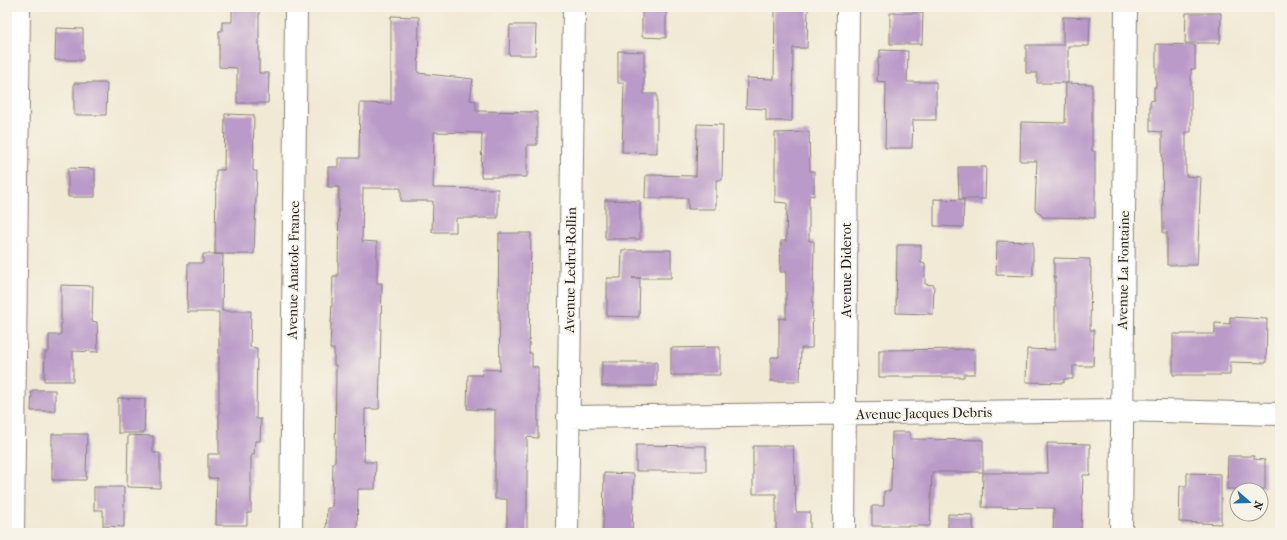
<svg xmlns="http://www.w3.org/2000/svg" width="1287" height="540" font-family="'IM FELL French Canon',serif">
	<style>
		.building { fill: #b99ac8 }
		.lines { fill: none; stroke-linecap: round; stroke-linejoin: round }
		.street-casing { stroke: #868278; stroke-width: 24 }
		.street { stroke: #fff; stroke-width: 22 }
		.labels { text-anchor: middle; stroke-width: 3; stroke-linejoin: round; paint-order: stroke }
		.street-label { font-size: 14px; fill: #1c1c1c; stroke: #f7f3e8 }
	</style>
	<rect width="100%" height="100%" fill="#f7f3e8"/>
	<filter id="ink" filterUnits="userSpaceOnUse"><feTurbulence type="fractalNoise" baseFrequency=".025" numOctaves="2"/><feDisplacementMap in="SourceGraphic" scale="8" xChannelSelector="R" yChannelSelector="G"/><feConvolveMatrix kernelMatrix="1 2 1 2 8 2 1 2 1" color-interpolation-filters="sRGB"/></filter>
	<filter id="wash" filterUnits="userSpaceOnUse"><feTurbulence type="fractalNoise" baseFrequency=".012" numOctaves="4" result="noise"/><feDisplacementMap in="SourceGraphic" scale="16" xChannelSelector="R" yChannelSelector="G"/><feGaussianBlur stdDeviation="0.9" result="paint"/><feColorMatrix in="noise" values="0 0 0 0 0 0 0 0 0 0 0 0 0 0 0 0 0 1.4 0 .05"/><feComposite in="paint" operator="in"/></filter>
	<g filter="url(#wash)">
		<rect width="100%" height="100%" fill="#f1e9d4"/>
		<g id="blocks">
			<!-- building -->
			<path class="building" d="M 232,7 L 259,7 L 259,73 L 269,73 L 268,103 L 237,103 L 237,68 L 219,67 L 219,31 L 222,31 L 222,22 L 232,22 Z
				M 781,7 L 808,7 L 807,48 L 793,48 L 792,121 L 766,121 L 766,109 L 746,108 L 747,78 L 774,79 L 775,10 L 781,10 Z
				M 642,8 L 666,8 L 666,38 L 642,37 Z
				M 890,13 L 923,13 L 922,44 L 890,44 Z
				M 1186,13 L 1221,13 L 1220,43 L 1185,43 Z
				M 391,16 L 419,17 L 418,73 L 473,79 L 470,100 L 476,101 L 476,111 L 537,112 L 537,145 L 527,145 L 527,177 L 481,177 L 482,133 L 434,132 L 433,188 L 498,189 L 498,218 L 456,218 L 456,232 L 432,232 L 433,201 L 401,201 L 401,188 L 363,188 L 362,241 L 377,242 L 377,283 L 382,283 L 379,409 L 365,409 L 364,462 L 376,462 L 375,489 L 358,489 L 357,533 L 326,533 L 327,508 L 332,508 L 333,462 L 335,462 L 336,365 L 334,365 L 334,349 L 330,349 L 333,276 L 338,276 L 339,187 L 328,187 L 328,167 L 338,167 L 338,158 L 359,158 L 360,103 L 391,104 Z
				M 1063,17 L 1090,18 L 1089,46 L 1068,46 L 1068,83 L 1037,83 L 1037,73 L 1026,73 L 1026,45 L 1063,45 Z
				M 510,25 L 536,25 L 535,55 L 509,55 Z
				M 56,28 L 83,29 L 83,60 L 55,60 Z
				M 1156,44 L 1195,45 L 1195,69 L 1191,69 L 1191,132 L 1186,132 L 1186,176 L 1201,177 L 1197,265 L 1167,265 L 1167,233 L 1163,233 L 1162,132 L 1150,131 L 1150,101 L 1154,100 L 1154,87 L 1156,87 Z
				M 880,50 L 908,51 L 907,82 L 936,82 L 936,120 L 913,120 L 912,148 L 885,148 L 886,82 L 877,81 L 878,57 L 880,57 Z
				M 618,51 L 644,52 L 644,94 L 657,94 L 657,153 L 622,152 L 624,83 L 618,83 Z
				M 74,83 L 107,83 L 106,115 L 74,115 Z
				M 1066,83 L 1092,84 L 1092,151 L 1095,151 L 1095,218 L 1043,217 L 1035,209 L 1037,161 L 1020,161 L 1021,122 L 1065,123 Z
				M 225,114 L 254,115 L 253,171 L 257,171 L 254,254 L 215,254 L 216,170 L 224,170 Z
				M 697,124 L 723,125 L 722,180 L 716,180 L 716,209 L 688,209 L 688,198 L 645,198 L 646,175 L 696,176 Z
				M 809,132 L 810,171 L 814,171 L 814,196 L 809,195 L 809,241 L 814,241 L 812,348 L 801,348 L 800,381 L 771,381 L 771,357 L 779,357 L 779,318 L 786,319 L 786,272 L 780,272 L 781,241 L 786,241 L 787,203 L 775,202 L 775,133 Z
				M 958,167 L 986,167 L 985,199 L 959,199 Z
				M 68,168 L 95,169 L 95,197 L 68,197 Z
				M 934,199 L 964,200 L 963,227 L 934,226 Z
				M 605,200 L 640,201 L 640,239 L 605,239 Z
				M 499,233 L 531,233 L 529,353 L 532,353 L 532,367 L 538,367 L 538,438 L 527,437 L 527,533 L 507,533 L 507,499 L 495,499 L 495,410 L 467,409 L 468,375 L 483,375 L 482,369 L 500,370 L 499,312 L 498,312 Z
				M 997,241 L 1033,242 L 1033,276 L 996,275 Z
				M 897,245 L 921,245 L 921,263 L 925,264 L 925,284 L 934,285 L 933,314 L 896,313 Z
				M 622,250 L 671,250 L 671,278 L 632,278 L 640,278 L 639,317 L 607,316 L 607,278 L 621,278 Z
				M 203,254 L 223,254 L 222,311 L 251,311 L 250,347 L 257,348 L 256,419 L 261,419 L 260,441 L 255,441 L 254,455 L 251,455 L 251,513 L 247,513 L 247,525 L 216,525 L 217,478 L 208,478 L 208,454 L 219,454 L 219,312 L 187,312 L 188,263 L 203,263 Z
				M 1054,258 L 1090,259 L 1090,267 L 1091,267 L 1090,330 L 1094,330 L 1093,366 L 1073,366 L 1073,379 L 1064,379 L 1064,383 L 1026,382 L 1027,349 L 1055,350 L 1055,277 L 1054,277 Z
				M 61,285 L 93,286 L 92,321 L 97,322 L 98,352 L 73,351 L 73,381 L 44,381 L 45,352 L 49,352 L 49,335 L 61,335 Z
				M 1230,317 L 1267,319 L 1266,363 L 1230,362 L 1230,375 L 1173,375 L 1173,334 L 1215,334 L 1215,323 L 1230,324 Z
				M 720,347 L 720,375 L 671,375 L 671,348 Z
				M 975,349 L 975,374 L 964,374 L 964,377 L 879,377 L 879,350 Z
				M 602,362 L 657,362 L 657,386 L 602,386 Z
				M 32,390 L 55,390 L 55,411 L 31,411 Z
				M 118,398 L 145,399 L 144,433 L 118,433 Z
				M 892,432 L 910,432 L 910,439 L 983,440 L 983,472 L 932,472 L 930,526 L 872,526 L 872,506 L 884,506 L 884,491 L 891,491 Z
				M 52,434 L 87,434 L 86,480 L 52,480 Z
				M 128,435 L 153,436 L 153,453 L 160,453 L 160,488 L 127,487 Z
				M 1047,443 L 1090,444 L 1090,475 L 1083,475 L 1081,533 L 1053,533 L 1054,508 L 982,507 L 983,473 L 1048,473 Z
				M 636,445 L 706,446 L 706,471 L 636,471 Z
				M 753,446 L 793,446 L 796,512 L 810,512 L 810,533 L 776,533 L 776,494 L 753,494 Z
				M 1228,456 L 1254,456 L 1254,459 L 1265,460 L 1265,489 L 1227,489 Z
				M 604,473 L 634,474 L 632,533 L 603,533 Z
				M 1187,473 L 1221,474 L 1221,524 L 1179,522 L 1180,486 L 1187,486 Z
				M 94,487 L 124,487 L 124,527 L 103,526 L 103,510 L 94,510 Z
				M 948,514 L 973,515 L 973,533 L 948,533 Z"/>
		</g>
	</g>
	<g filter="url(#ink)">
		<use href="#blocks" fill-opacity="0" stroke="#868278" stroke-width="1"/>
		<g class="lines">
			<defs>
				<path id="street" d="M 568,417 L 1122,410 L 1280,414
					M 13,533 L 19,7
					M 291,533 L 296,7
					M 567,533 L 574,7
					M 844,533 L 848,7
					M 1121,533 L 1126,7"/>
			</defs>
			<!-- street casing -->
			<use href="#street" class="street-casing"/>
			<!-- street -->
			<use href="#street" class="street"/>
		</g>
	</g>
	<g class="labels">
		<!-- street labels -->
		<g class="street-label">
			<text transform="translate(293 270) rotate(-89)" y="5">Avenue Anatole France</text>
			<text transform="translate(570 270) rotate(-89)" y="5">Avenue Ledru-Rollin</text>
			<text transform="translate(846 270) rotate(-90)" y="5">Avenue Diderot</text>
			<text transform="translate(1123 270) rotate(-89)" y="5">Avenue La Fontaine</text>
			<text transform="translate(924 413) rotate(-1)" y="5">Avenue Jacques Debris</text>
		</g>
	</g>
	<!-- margin -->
	<rect width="1287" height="540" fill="none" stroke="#f7f3e8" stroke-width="24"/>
	<!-- north arrow -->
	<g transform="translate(1249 502) rotate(110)"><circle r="19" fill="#f7f3e8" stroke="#9f9d96"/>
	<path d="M0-3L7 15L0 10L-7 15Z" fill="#1f6fb2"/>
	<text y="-6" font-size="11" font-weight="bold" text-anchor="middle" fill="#1c1c1c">N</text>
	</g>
</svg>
